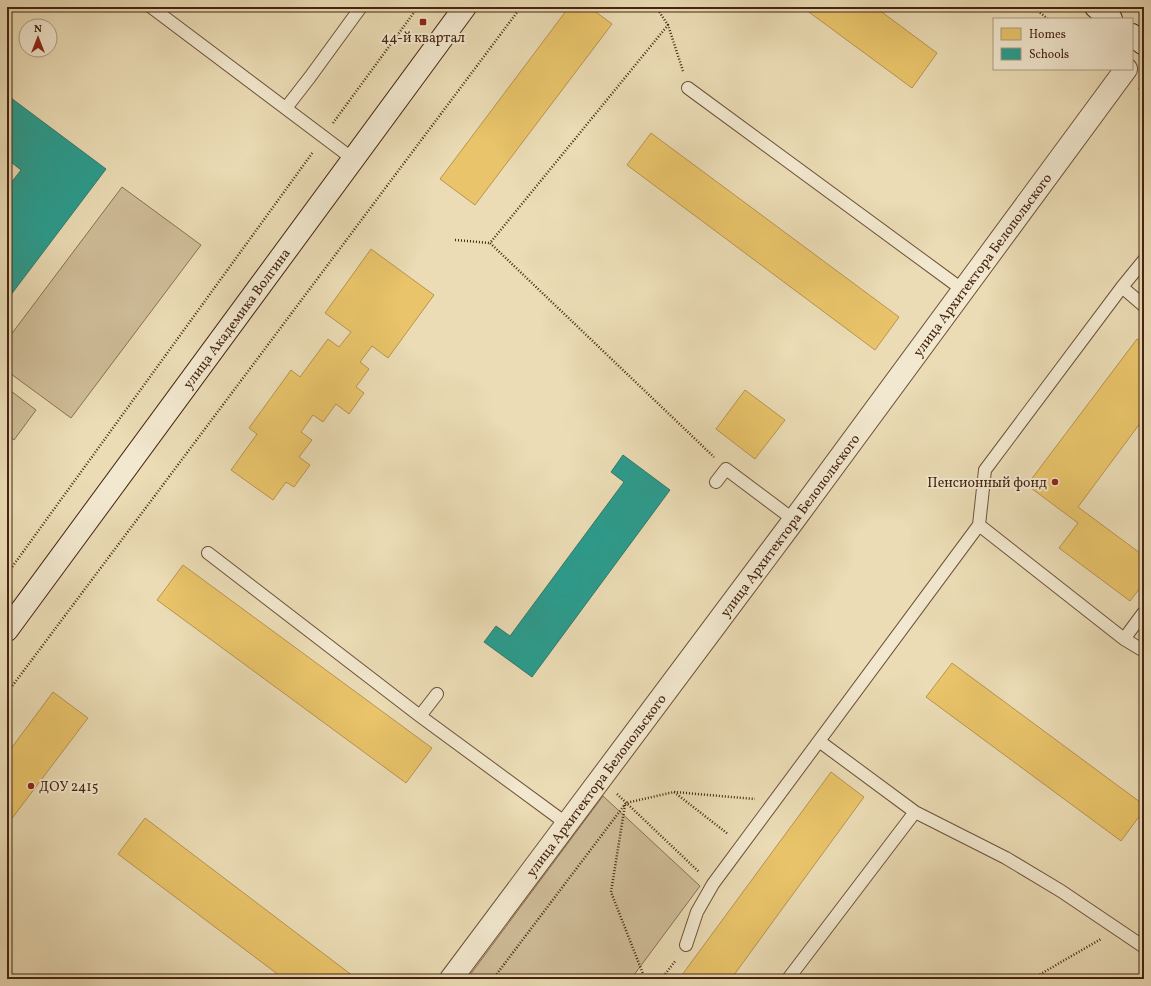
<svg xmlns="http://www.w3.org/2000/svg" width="1151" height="986" font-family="Vollkorn,serif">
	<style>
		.green { fill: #cfbd99; stroke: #8a7054 }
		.homes { fill: #e9c46a; stroke: #b8944f }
		.schools { fill: #2a9d8f; stroke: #327969 }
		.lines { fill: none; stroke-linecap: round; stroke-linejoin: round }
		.lane-casing { stroke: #6e5239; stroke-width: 14 }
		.street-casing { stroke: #6e5239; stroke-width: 24 }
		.secondary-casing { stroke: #452410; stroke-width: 24 }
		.path { stroke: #452410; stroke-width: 2.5; stroke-dasharray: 1 2; stroke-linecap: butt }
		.lane { stroke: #f2e8cf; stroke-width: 12 }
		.street { stroke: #f2e8cf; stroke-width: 22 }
		.secondary { stroke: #f2e8cf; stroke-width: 22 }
		.poi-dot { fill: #8f2418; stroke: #f2e8cf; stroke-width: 1.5 }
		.labels { text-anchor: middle; stroke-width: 4; stroke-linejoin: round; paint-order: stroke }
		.poi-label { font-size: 14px; fill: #452410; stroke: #f2e8cf }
		.street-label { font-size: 14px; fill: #452410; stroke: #f2e8cf }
	</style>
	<rect width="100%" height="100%" fill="#ebdcb5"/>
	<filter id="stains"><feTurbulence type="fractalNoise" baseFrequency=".005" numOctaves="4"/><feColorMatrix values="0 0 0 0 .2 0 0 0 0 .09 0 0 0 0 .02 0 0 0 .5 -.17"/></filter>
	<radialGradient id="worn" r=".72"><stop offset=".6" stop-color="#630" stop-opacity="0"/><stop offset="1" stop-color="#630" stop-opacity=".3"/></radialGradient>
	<!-- green -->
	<path class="green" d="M 122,187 L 201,245 L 71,418 L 7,371 L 7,340 Z
		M 7,388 L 36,410 L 14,440 L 7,434 Z
		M 603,796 L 700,886 L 631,979 L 467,979 Z"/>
	<!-- homes -->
	<path class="homes" d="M 569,7 L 589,7 L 612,24 L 475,205 L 440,179 Z
		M 802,7 L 875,7 L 937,53 L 912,88 Z
		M 651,133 L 899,317 L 875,350 L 627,165 Z
		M 371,249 L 434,295 L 388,358 L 372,346 L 360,362 L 369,369 L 356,387 L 364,393 L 349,414 L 336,404 L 323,422 L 313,415 L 301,432 L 312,440 L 299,457 L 310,465 L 294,487 L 286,482 L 273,500 L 231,470 L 257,434 L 249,428 L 291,370 L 300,377 L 328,339 L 339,347 L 351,332 L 325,313 Z
		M 1137,339 L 1144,344 L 1144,418 L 1078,507 L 1144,556 L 1144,583 L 1130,601 L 1059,548 L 1078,523 L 1027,485 Z
		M 745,390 L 785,420 L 755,459 L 716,429 Z
		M 183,565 L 432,748 L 406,783 L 157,600 Z
		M 952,663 L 1144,805 L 1144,810 L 1121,841 L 926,697 Z
		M 53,692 L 88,718 L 7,825 L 7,754 Z
		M 831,772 L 864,797 L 731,979 L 679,979 Z
		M 145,818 L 357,979 L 284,979 L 118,854 Z"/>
	<!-- schools -->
	<path class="schools" d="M 7,95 L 106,169 L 7,300 L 7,188 L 21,170 L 7,159 Z
		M 623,455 L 670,490 L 532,677 L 484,642 L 496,626 L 510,636 L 624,482 L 611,472 Z"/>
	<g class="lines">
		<defs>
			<path id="lane" d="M 151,7 L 353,159
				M 688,88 L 963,290
				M 286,108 L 310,77 L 361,7
				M 1144,260 L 1122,287 L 985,470 L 979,525 L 1124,639 L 1144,651
				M 1122,287 L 1144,306
				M 716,482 L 726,469 L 794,520
				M 208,553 L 420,716 L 567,824
				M 1124,639 L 1144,612
				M 420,716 L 437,694
				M 819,741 L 915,812 L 1006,858 L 1061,891 L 1144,947
				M 686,945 L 697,912 L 713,884 L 979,525
				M 788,979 L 915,812"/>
			<g id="street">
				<path id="s1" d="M 451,979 L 794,520 L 1126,69"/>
			</g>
			<g id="secondary">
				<path d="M 1096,7 L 1111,19"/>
				<path d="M 1132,35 L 1144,44"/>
				<path id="s2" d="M 7,630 L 465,7"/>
			</g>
		</defs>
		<!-- lane casing -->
		<use href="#lane" class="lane-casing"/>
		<!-- street casing -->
		<use href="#street" class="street-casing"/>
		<!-- secondary casing -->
		<use href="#secondary" class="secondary-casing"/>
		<!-- path -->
		<path class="path" d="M 656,7 L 668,25
			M 1033,7 L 1048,19
			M 683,71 L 668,25 L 490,243 L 714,457
			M 1139,88 L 1144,92
			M 333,123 L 418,7
			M 455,240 L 490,243
			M 7,574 L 313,152
			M 7,693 L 521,7
			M 674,792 L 755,799
			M 617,794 L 699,872
			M 625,805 L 611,892 L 645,979
			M 493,979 L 626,803 L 674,792 L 728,834
			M 658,979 L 663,977 L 676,960
			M 1032,979 L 1101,939"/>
		<!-- lane -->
		<use href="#lane" class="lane"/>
		<!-- street -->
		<use href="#street" class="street"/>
		<!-- secondary -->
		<use href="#secondary" class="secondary"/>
	</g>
	<!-- markers -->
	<g class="poi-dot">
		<rect x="419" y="18" width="8" height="8" rx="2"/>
		<circle cx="1055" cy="482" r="4"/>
		<circle cx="31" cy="786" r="4"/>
	</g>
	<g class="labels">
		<!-- poi labels -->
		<g class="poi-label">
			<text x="423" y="42">44-й квартал</text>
			<text x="1047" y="487" text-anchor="end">Пенсионный фонд</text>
			<text x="39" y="791" text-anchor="start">ДОУ 2415</text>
		</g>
		<!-- street labels -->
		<g class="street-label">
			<text dy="5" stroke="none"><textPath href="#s1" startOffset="890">улица Архитектора Белопольского</textPath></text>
			<text dy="5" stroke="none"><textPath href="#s2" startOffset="387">улица Академика Волгина</textPath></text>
			<text dy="5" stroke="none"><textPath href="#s1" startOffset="566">улица Архитектора Белопольского</textPath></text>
			<text dy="5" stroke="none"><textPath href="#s1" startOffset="242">улица Архитектора Белопольского</textPath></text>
		</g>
	</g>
	<!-- margin -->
	<rect width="1151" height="986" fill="none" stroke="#ebdcb5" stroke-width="24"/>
	<rect x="8" y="8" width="1135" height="970" fill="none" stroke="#452410" stroke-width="2"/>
	<rect x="12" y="12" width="1127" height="962" fill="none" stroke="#452410"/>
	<!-- legend -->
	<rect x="993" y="18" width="140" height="52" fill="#f2e8cf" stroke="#ad9a83"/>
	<rect x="1001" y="28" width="20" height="12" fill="#e9c46a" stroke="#ad9a83"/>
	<text x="1029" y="38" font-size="12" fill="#452410">Homes</text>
	<rect x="1001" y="48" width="20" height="12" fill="#2a9d8f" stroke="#ad9a83"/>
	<text x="1029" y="58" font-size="12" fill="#452410">Schools</text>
	<!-- north arrow -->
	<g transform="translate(38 38)"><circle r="19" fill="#f2e8cf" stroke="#ad9a83"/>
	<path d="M0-3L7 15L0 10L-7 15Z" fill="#8f2418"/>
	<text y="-6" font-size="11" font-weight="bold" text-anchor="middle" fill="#452410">N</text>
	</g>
	<rect width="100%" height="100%" filter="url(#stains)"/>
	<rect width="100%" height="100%" fill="url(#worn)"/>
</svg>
